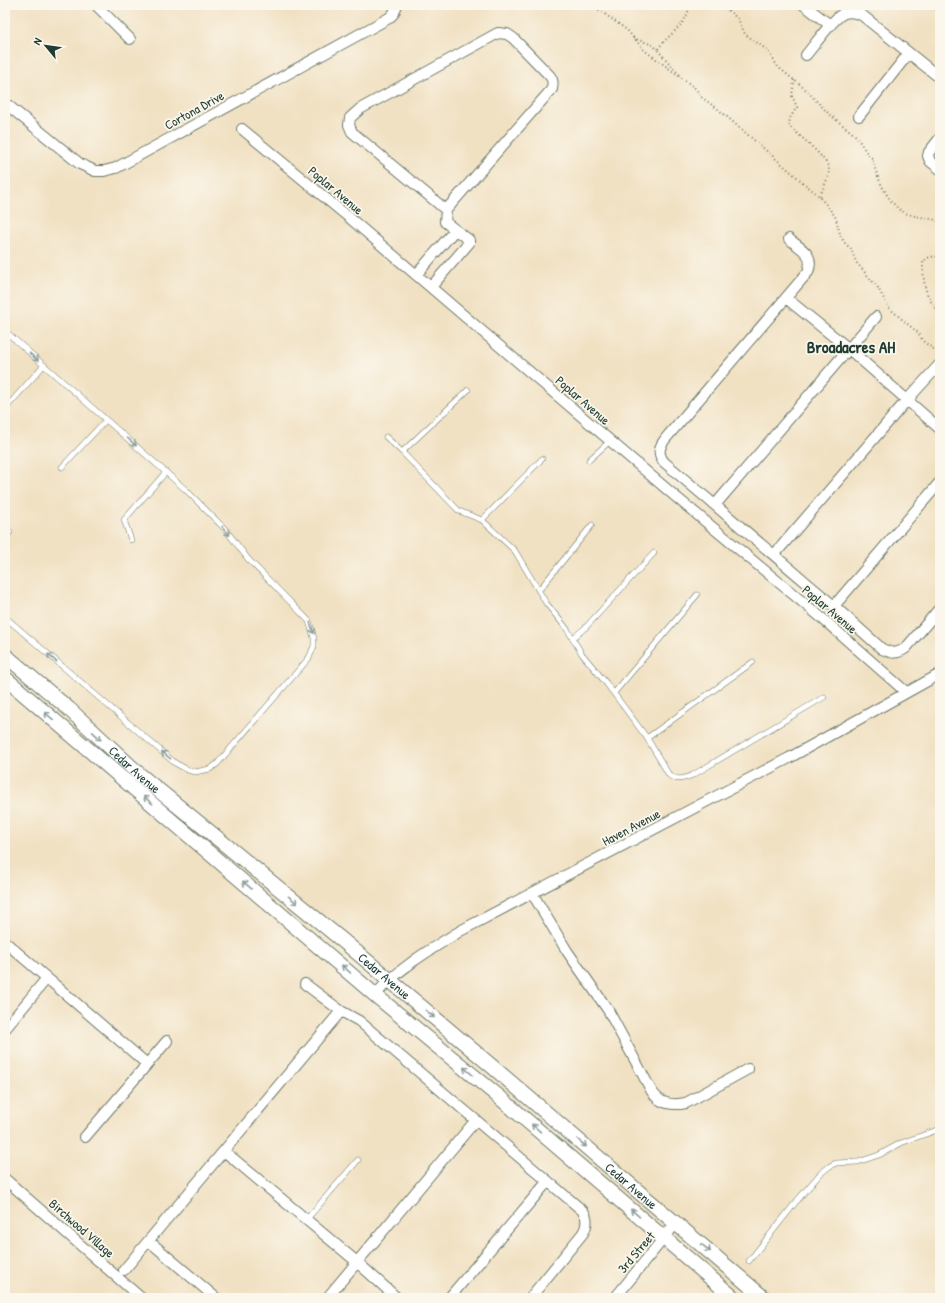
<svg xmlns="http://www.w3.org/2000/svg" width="945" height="1303" font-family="'Patrick Hand',sans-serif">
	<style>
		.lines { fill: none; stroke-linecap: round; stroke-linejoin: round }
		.lane-casing { stroke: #687666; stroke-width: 6 }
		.street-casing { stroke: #687666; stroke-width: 12 }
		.secondary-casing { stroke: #687666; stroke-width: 16 }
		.path { stroke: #687666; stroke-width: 2; stroke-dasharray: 1 3; stroke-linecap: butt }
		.lane { stroke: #fff; stroke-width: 5 }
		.street { stroke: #fff; stroke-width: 10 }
		.secondary { stroke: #fff; stroke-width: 14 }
		.oneway { stroke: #8f9e9a }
		.labels { text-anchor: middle; stroke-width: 3.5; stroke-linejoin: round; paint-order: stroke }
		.street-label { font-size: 13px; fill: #1f3d34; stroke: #fbf7ec }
		.district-label { font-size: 17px; font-weight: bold; fill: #1f3d34; stroke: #fbf7ec }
	</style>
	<rect width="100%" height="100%" fill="#fbf7ec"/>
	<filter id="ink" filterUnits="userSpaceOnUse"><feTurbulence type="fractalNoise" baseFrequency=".025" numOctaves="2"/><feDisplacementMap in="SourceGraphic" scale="8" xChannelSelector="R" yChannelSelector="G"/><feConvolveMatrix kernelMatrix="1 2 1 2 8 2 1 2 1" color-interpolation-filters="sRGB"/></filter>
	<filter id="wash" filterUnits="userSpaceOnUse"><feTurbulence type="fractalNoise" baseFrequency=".012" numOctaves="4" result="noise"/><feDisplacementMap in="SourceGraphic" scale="16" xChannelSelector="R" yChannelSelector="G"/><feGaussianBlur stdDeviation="0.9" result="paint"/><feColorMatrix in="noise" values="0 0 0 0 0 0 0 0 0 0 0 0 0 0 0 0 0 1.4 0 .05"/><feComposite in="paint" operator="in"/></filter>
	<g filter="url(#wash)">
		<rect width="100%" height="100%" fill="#f1e1c3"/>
	</g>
	<g filter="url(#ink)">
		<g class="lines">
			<defs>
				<path id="lane" d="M 5,331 L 186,490 L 226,530 L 248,559 L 309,621 L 314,638 L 314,646 L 309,658 L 217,764 L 210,769 L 195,772 L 188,770 L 175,763 L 5,617
					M 5,409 L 44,365
					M 386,437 L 402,452 L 459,511 L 482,520 L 515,551 L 546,603 L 567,629 L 582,654 L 606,683 L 647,738 L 669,775 C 676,781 684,779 693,775 L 824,697
					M 402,452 L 468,390
					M 589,460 L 610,441
					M 62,467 L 106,420
					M 482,520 L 542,459
					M 5,538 L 10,532
					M 131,540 L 124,520 L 166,472
					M 539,590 L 592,525
					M 573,638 L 585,628 L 654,553
					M 614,693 L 697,595
					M 647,738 L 753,662
					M 306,1220 L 358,1160
					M 749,1261 L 796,1202 L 820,1174 L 830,1166 L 836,1163 L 858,1162 L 879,1155 L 901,1143 L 940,1129"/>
				<path id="street" d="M 96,5 L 130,39
					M 804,5 L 830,25
					M 938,5 L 940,6
					M 806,55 C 814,46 835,15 845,13 C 852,11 857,13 863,16 L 940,78
					M 5,103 L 80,164 L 95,171 L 104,171 L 116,168 L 389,18 L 394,13 L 397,5
					M 859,116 L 909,53
					M 242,129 L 352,220 L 676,497 L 823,619 L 906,692
					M 940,138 L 929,152 L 928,156 L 930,161 L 940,169
					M 789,239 C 801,249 815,254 808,272 L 666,438 C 659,447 657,453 664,462 L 834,606 L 882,649 C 892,654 897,654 906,648 L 940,608
					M 416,275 L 455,230
					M 431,287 L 469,243 L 469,240 L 445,222 L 446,210 L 552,89 C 553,83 553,80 550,76 L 513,38 L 507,34 L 498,33 L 360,109 L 350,118 L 349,125 L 352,132 L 446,210
					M 786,298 L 849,349 L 940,429
					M 715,505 L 876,317
					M 774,555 L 907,400 L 940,364
					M 834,606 L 940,482
					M 532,893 L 567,951 L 608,1010 L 651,1090 C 659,1104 671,1106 686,1103 L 748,1069
					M 5,942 L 147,1064
					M 305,984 L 341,1011 L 359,1021 L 583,1211 C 588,1218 587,1226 583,1233 L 530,1298
					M 375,995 C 400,967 431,949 462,930 L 789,758 L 940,674
					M 5,1029 L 47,978
					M 85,1137 L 167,1041
					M 224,1151 L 357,1262 L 397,1298
					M 5,1179 L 141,1298
					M 149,1241 L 216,1298
					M 124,1270 L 341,1011
					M 327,1298 L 476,1120
					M 449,1298 L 548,1181
					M 615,1298 L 676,1223"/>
				<g id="secondary">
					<path id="s1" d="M 5,655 L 69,709 L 140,775 L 342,940 L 494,1068 L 640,1193 L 764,1298"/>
					<path d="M 5,678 L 375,995 L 498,1096 L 734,1298"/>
				</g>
			</defs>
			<!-- lane casing -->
			<use href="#lane" class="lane-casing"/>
			<!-- street casing -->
			<use href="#street" class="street-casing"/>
			<!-- secondary casing -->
			<use href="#secondary" class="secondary-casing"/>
			<!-- path -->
			<path class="path" d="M 592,5 L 627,30 L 644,50 L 686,81 L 696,89 L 701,97 L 718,109 L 820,197 L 835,216 L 841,237 L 844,242 L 851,249 L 856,262 L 878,288 L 889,308 L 917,332 L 924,342 L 939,353
				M 722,5 L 738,19 L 745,34 L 767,50 L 778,67 L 805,89 L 829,114 L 849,130 L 856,136 L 869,156 L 872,158 C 877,177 888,207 908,214 C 917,217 927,218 936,220 L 940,222
				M 633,38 L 653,45 L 680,75
				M 658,49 C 670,32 685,28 690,5
				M 794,80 L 792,96 L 797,107 L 790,118 L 789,126 C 797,134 829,159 829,170 C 829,179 822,188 820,197
				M 940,259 L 935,256 L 927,258 L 923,262 C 923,281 925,299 940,312"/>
			<!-- lane -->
			<use href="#lane" class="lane"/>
			<!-- street -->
			<use href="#street" class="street"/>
			<!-- secondary -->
			<use href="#secondary" class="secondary"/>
		</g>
		<!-- one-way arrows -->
		<defs><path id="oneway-shaft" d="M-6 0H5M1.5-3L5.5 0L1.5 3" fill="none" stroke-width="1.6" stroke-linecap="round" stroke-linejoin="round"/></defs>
		<g class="oneway">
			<use href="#oneway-shaft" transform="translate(34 357) rotate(41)"/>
			<use href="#oneway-shaft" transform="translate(132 442) rotate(41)"/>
			<use href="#oneway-shaft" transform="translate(226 531) rotate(50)"/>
			<use href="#oneway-shaft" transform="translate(312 628) rotate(72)"/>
			<use href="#oneway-shaft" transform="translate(52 658) rotate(-139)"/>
			<use href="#oneway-shaft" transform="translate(49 716) rotate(-140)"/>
			<use href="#oneway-shaft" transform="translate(97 736) rotate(43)"/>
			<use href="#oneway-shaft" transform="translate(166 755) rotate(-140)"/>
			<use href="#oneway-shaft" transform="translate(148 800) rotate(-140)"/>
			<use href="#oneway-shaft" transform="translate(247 885) rotate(-139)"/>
			<use href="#oneway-shaft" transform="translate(293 900) rotate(39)"/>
			<use href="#oneway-shaft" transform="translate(346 969) rotate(-139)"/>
			<use href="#oneway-shaft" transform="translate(430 1014) rotate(40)"/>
			<use href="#oneway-shaft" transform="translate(468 1071) rotate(-141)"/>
			<use href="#oneway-shaft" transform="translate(536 1128) rotate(-139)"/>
			<use href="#oneway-shaft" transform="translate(582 1143) rotate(41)"/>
			<use href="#oneway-shaft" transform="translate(635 1213) rotate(-139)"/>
			<use href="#oneway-shaft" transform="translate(706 1248) rotate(40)"/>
		</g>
	</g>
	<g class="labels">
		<!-- street labels -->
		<g class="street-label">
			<text transform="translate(194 110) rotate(-29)" y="5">Cortona Drive</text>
			<text transform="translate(336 190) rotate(40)" y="5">Poplar Avenue</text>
			<text transform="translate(583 400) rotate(41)" y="5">Poplar Avenue</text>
			<text transform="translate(830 609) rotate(40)" y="5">Poplar Avenue</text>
			<text dy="5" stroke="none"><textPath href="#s1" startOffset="173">Cedar Avenue</textPath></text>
			<text transform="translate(631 827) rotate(-28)" y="5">Haven Avenue</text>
			<text dy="5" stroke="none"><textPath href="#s1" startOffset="497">Cedar Avenue</textPath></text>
			<text dy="5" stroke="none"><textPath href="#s1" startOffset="821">Cedar Avenue</textPath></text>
			<text transform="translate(82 1228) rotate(41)" y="5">Birchwood Village</text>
			<text transform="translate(636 1252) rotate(-50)" y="5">3rd Street</text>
		</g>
		<!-- district labels -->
		<g class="district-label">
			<text x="851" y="353">Broadacres AH</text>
		</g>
	</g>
	<!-- margin -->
	<rect width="945" height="1303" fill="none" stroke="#fbf7ec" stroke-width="20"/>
	<!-- north arrow -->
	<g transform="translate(46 46) rotate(299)" stroke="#fbf7ec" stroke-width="3" paint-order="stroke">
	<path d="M0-3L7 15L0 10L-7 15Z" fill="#1f3d34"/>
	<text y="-6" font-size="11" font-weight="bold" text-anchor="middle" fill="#1f3d34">N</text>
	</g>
</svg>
